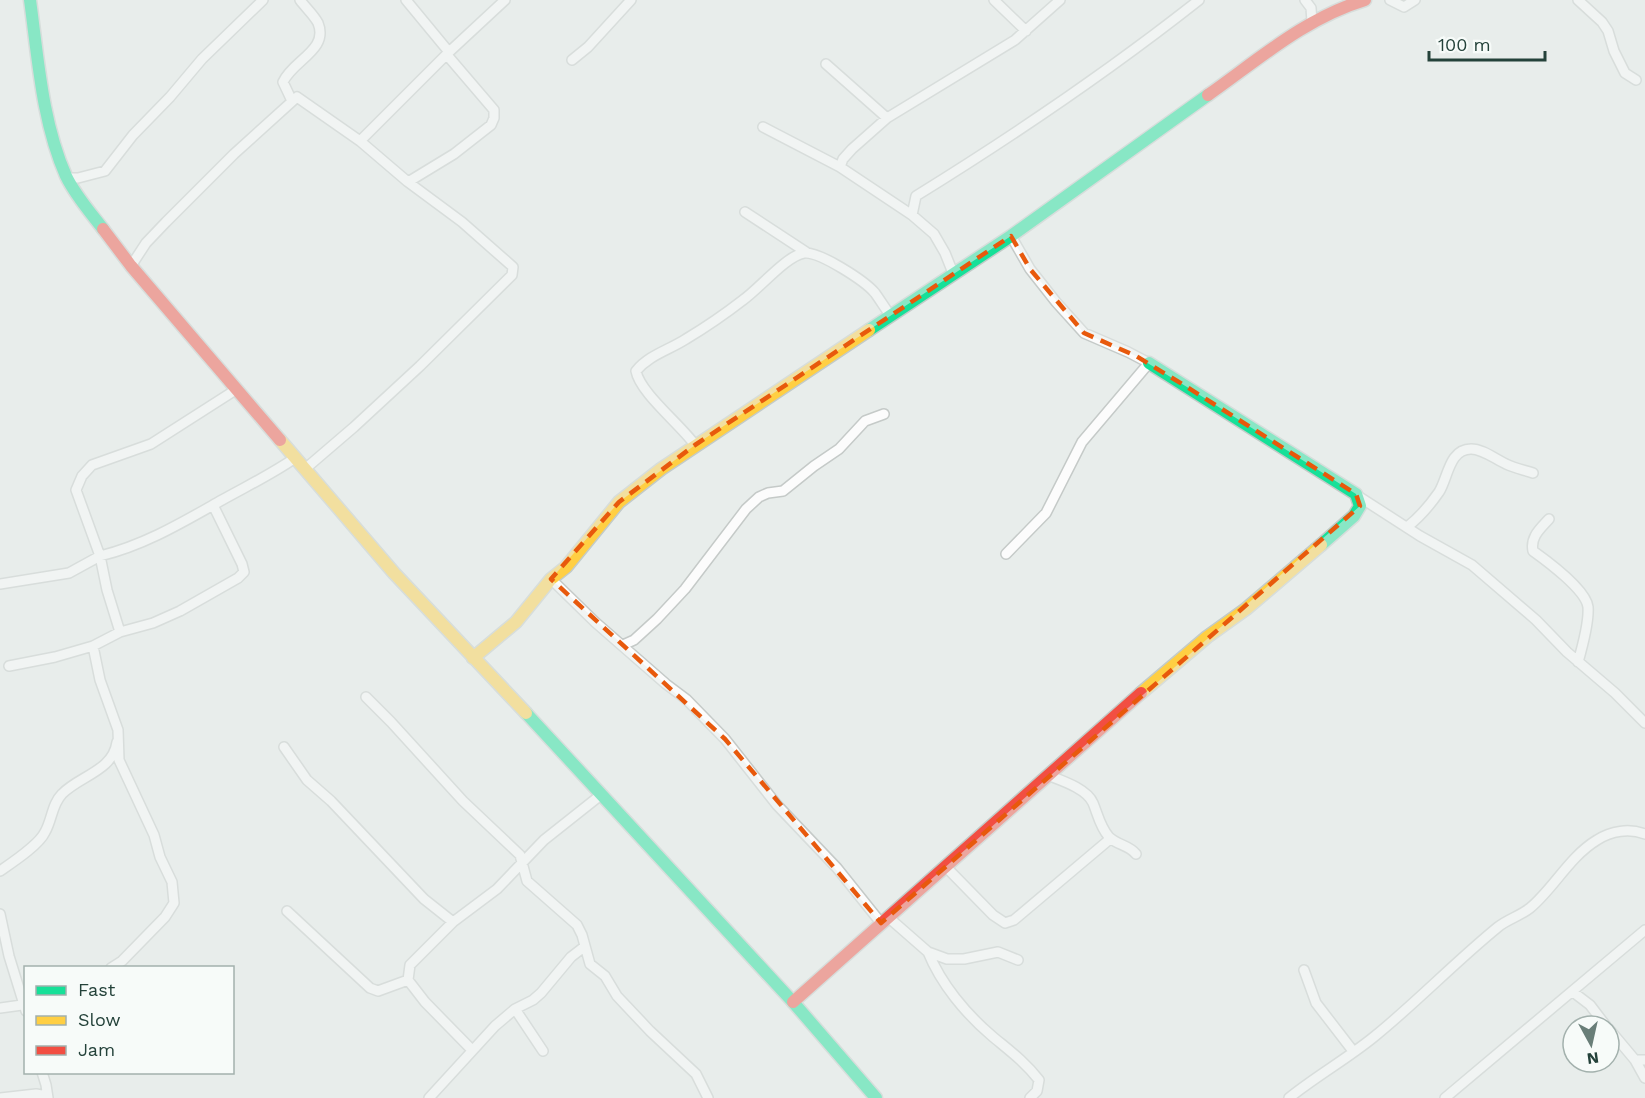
<svg xmlns="http://www.w3.org/2000/svg" width="1645" height="1098" font-family="'Work Sans',sans-serif">
	<style>
		.lines { fill: none; stroke-linecap: round; stroke-linejoin: round }
		.street-casing { stroke: #c5cac8; stroke-width: 12 }
		.fast-casing { stroke: #c3cbc8; stroke-width: 15 }
		.slow-casing { stroke: #c3cbc8; stroke-width: 15 }
		.jam-casing { stroke: #c3cbc8; stroke-width: 15 }
		.street { stroke: #fcfcfc; stroke-width: 9 }
		.fast { stroke: #16e098; stroke-width: 12 }
		.slow { stroke: #ffcf43; stroke-width: 12 }
		.jam { stroke: #f24e42; stroke-width: 12 }
		.marked { fill: none; stroke: #e8590c; stroke-width: 4.5; stroke-dasharray: 12 8; stroke-linejoin: round }
	</style>
	<rect width="100%" height="100%" fill="#e8edeb"/>
	<g class="lines">
		<defs>
			<path id="street" d="M 406,0 L 449,52
				M 994,0 L 1026,31
				M 1305,0 L 1311,8 L 1312,22
				M 1390,0 L 1404,7 L 1415,0
				M 1578,0 L 1602,22 L 1608,31 L 1614,51 L 1625,73 L 1636,80
				M 572,60 L 588,47 L 631,0
				M 826,64 L 887,118
				M 292,101 L 283,82 C 293,60 329,50 318,23 C 314,15 305,7 300,0
				M 763,127 L 840,167 L 912,215 L 934,234 L 945,253 L 953,273
				M 360,141 L 449,52 L 505,0
				M 840,167 L 843,159 L 852,149 L 887,118 L 1015,40 L 1060,0
				M 67,178 L 78,178 L 105,171 L 133,135 L 170,97 L 202,59 L 263,0
				M 408,182 L 454,154 L 491,125 L 494,118 L 494,110 L 447,55
				M 745,212 L 806,252
				M 912,215 L 916,196 C 1013,136 1109,71 1199,0
				M 131,266 L 146,243 L 166,222 L 234,154 L 297,97 L 360,141 L 408,182 L 462,222 L 513,267 L 512,275 L 420,366 L 354,427 L 305,469
				M 695,445 C 681,425 640,393 636,371 C 649,355 669,350 686,339 C 706,327 725,314 743,300 C 760,288 786,256 804,253 C 819,251 865,281 875,293 C 880,300 885,308 890,315
				M 1358,496 L 1420,536 L 1472,565 L 1536,620 L 1567,652 L 1615,693 L 1645,723
				M 1549,519 C 1540,529 1530,537 1533,551 C 1547,561 1586,590 1588,607 C 1589,620 1582,648 1578,662
				M 1407,527 C 1420,517 1430,505 1439,492 C 1448,478 1449,449 1471,449 C 1483,449 1495,459 1506,464 C 1514,468 1524,470 1533,473
				M 1006,554 L 1046,513 L 1082,442 L 1149,363 L 1128,352 L 1084,333 L 1056,302 L 1030,269 L 1011,236
				M 551,579 L 595,622 L 666,684 L 686,699 L 725,739 L 777,805 L 837,868 L 881,923
				M 0,584 L 69,573 L 100,556 L 76,490 L 82,476 L 92,465 L 151,444 L 237,389
				M 120,632 L 107,590 L 100,556 C 145,545 183,522 222,500 C 247,486 272,474 295,458
				M 623,645 L 634,640 L 657,619 L 685,589 L 746,509 L 759,497 L 768,493 L 783,491 L 814,466 L 839,449 L 865,421 L 884,414
				M 93,646 L 100,680 L 118,730 L 119,760 L 154,835 L 160,857 L 172,882 L 174,903 L 165,917 L 122,961 L 111,968
				M 9,666 L 55,657 L 93,646 L 120,632 L 153,623 L 180,611 L 238,578 L 244,572 L 242,564 L 213,505
				M 366,697 L 391,722 L 463,801 L 520,855 L 527,881 L 577,925 L 582,935 L 590,964 L 605,976 L 617,996 L 650,1031 L 696,1074 L 708,1098
				M 284,747 L 307,780 L 331,801 L 424,899 L 453,922
				M 1050,776 C 1063,781 1087,789 1093,803 C 1098,815 1100,827 1109,837 C 1117,845 1129,845 1136,854
				M 945,866 L 993,915 L 1005,923 L 1014,920 L 1110,839
				M 0,871 C 13,862 39,845 45,832 C 52,820 52,804 62,794 C 79,776 113,771 117,742
				M 287,911 L 370,988 L 378,991 L 408,980
				M 0,914 L 9,956 L 26,1011
				M 888,917 L 928,952 L 947,959 L 964,959 L 998,952 L 1018,960
				M 928,952 C 941,984 966,1014 992,1036 C 1010,1051 1024,1061 1039,1080 L 1037,1091 L 1030,1098
				M 1304,970 L 1316,1003 L 1353,1051
				M 1573,992 L 1590,1005 L 1606,1026
				M 0,1008 L 22,1005
				M 515,1009 L 543,1051
				M 1609,1029 L 1635,1060 L 1645,1060
				M 472,1050 L 425,1002 L 408,980 L 410,965 L 453,922 L 497,889 L 544,840 L 602,794
				M 1635,1060 L 1645,1078
				M 42,1072 L 46,1085 L 48,1098
				M 0,1098 L 36,1094 L 47,1096
				M 429,1098 L 495,1026 L 515,1009 L 533,1000 L 541,993 L 571,957 L 584,947
				M 1289,1098 C 1316,1076 1347,1059 1375,1036 C 1417,1002 1455,962 1498,927 C 1508,919 1520,916 1530,908 C 1554,888 1569,857 1597,840 C 1611,831 1629,828 1645,834
				M 1445,1098 L 1645,930"/>
			<path id="fast" d="M 30,0 C 38,58 42,122 66,176 C 75,195 90,212 103,229
				M 869,330 L 1011,236 L 1208,95
				M 1149,363 L 1356,494 L 1360,506 L 1354,516 L 1321,545
				M 526,713 L 793,1002 L 876,1098"/>
			<path id="slow" d="M 280,440 L 394,573 L 526,713
				M 473,658 L 516,622 L 551,579 L 566,567 L 619,502 L 661,469 L 869,330
				M 1141,693 L 1207,637 L 1246,609 L 1321,545"/>
			<path id="jam" d="M 1208,95 C 1258,60 1305,18 1365,0
				M 103,229 L 131,266 L 280,440
				M 793,1002 L 1141,693"/>
		</defs>
		<!-- street casing -->
		<use href="#street" class="street-casing"/>
		<!-- fast casing -->
		<use href="#fast" class="fast-casing"/>
		<!-- slow casing -->
		<use href="#slow" class="slow-casing"/>
		<!-- jam casing -->
		<use href="#jam" class="jam-casing"/>
		<!-- street -->
		<use href="#street" class="street"/>
		<!-- fast -->
		<use href="#fast" class="fast"/>
		<!-- slow -->
		<use href="#slow" class="slow"/>
		<!-- jam -->
		<use href="#jam" class="jam"/>
	</g>
	<!-- marked area -->
	<path d="M0 0H1645V1098H0ZM 1011,236 L 1030,269 L 1084,333 L 1136,356 L 1187,387 L 1356,494 L 1360,506 L 881,923 L 725,739 L 551,579 L 619,502 L 695,445 Z" fill="#e8edeb" fill-opacity=".55" fill-rule="evenodd"/>
	<path class="marked" d="M 1011,236 L 1030,269 L 1084,333 L 1136,356 L 1187,387 L 1356,494 L 1360,506 L 881,923 L 725,739 L 551,579 L 619,502 L 695,445 Z"/>
	<!-- legend -->
	<rect x="24" y="966" width="210" height="108" fill="#f7fbf9" stroke="#a3b1ad" stroke-width="1.5"/>
	<rect x="36" y="986" width="30" height="9" fill="#16e098" stroke="#a3b1ad" stroke-width="1.5"/>
	<text x="78" y="996" font-size="18" fill="#24423a">Fast</text>
	<rect x="36" y="1016" width="30" height="9" fill="#ffcf43" stroke="#a3b1ad" stroke-width="1.5"/>
	<text x="78" y="1026" font-size="18" fill="#24423a">Slow</text>
	<rect x="36" y="1046" width="30" height="9" fill="#f24e42" stroke="#a3b1ad" stroke-width="1.5"/>
	<text x="78" y="1056" font-size="18" fill="#24423a">Jam</text>
	<!-- north arrow -->
	<g transform="translate(1591 1044) rotate(172)"><circle r="28" fill="#f7fbf9" stroke="#a3b1ad" stroke-width="1.5"/>
	<path d="M0-4.5L10 22L0 15L-10 22Z" fill="#697e78"/>
	<text y="-9" font-size="16" font-weight="bold" text-anchor="middle" fill="#24423a">N</text>
	</g>
	<!-- scale -->
	<path d="M1429 51v9h116v-9" fill="none" stroke="#24423a" stroke-width="3"/>
	<text x="1438" y="51" font-size="18" fill="#24423a" stroke="#f7fbf9" stroke-width="4.5" paint-order="stroke">100 m</text>
</svg>
